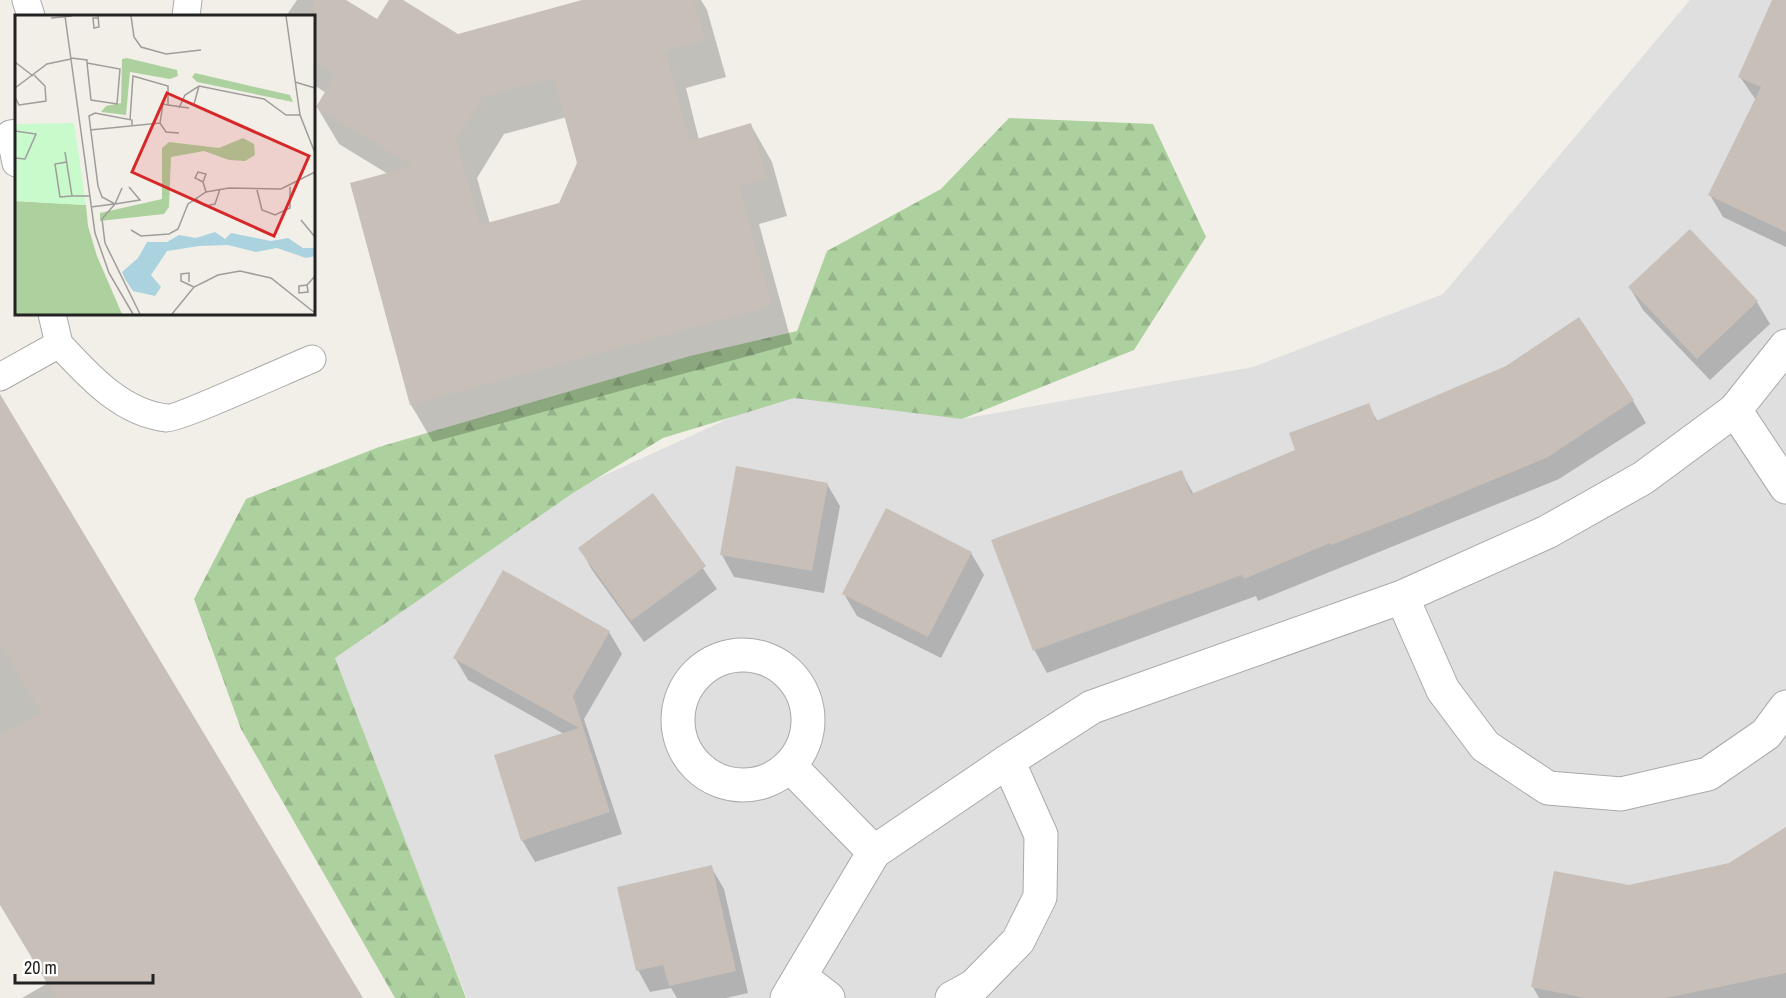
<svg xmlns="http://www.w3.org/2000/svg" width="1786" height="998" font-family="'Archivo Narrow',sans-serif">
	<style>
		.residential { fill: #e0dfdf }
		.forest { fill: url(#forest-firs) }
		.shadow { fill: #0003; fill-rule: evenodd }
		.building { fill: #c7bfb8; fill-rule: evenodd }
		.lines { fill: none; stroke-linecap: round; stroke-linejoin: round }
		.service-casing { stroke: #a9a9a9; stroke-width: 29 }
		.minor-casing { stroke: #a9a9a9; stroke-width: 35 }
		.service { stroke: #fff; stroke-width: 27 }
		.minor { stroke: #fff; stroke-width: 33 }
		.inset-road { fill: none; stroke: #9f9d99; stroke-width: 1.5 }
		.view { fill: #d62828; fill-opacity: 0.15; stroke: #d62828; stroke-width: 3 }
		.inset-edge { fill: none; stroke: #222; stroke-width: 3 }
	</style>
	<defs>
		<pattern id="forest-firs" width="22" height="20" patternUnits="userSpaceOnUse" patternTransform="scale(1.5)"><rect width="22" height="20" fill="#add19e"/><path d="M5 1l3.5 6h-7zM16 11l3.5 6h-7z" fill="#95b388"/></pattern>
	</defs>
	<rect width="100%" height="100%" fill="#f2efe9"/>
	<!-- residential -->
	<path class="residential" d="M 1690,0 L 1786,0 L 1786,998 L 467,998 L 307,611 L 938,323 L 962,419 L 1253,367 L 1443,294 Z"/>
	<!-- forest -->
	<path class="forest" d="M 1009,118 L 1153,124 L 1206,237 L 1134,350 L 962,419 L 794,398 L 663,438 L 573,493 L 335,658 L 466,998 L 395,998 L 241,729 L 194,599 L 246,499 L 379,447 L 690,356 L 797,331 L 827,251 L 941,189 Z"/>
	<!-- shadow -->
	<path class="shadow" d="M 297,0 L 343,0 L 378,21 L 391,0 L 400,0 L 458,36 L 587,0 L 701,0 L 707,10 L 726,77 L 686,88 L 699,140 L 751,125 L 772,162 L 787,216 L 759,224 L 792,344 L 433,442 L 411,405 L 351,184 L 388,174 L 339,144 L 317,107 L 326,93 L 314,85 L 314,16 L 286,16 ZM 567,117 L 579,163 L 560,205 L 490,224 L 477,178 L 504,134 Z
		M 1786,6 L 1786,247 L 1723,217 L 1710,195 L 1756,100 L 1740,77 Z
		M 1630,288 L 1757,302 L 1770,324 L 1710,380 L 1643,310 Z
		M 1633,401 L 1646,423 L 1559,479 L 1258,601 L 1256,596 L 1047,673 L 1035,651 L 993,541 L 1181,471 L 1194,495 L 1297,451 L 1368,405 L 1378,422 Z
		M 0,431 L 361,998 L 22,998 L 48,983 L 0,904 Z
		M 827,484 L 840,506 L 824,593 L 734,577 L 722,555 Z
		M 653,495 L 717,589 L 644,642 L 592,570 L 580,548 Z
		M 971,553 L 984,575 L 941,658 L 857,616 L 844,594 Z
		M 609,632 L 622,654 L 584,719 L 622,834 L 535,862 L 522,840 L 564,734 L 468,680 L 455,658 Z
		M 1786,829 L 1786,998 L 1539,998 L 1533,987 L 1629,886 L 1730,865 Z
		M 711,867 L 724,889 L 748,993 L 726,998 L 677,998 L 671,988 L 650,992 L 638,970 Z"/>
	<!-- building -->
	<path class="building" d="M 314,0 L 346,0 L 377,19 L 389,0 L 403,0 L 458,34 L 582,0 L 694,0 L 705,40 L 665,51 L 690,141 L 751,123 L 767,178 L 739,187 L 772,306 L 410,405 L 350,183 L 413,166 L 316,107 L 335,75 L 314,62 ZM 554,78 L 577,163 L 559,203 L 480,225 L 456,140 L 483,97 Z
		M 1772,0 L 1786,0 L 1786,232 L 1708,195 L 1761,87 L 1738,77 Z
		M 1690,229 L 1758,301 L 1697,359 L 1628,287 Z
		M 1579,317 L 1634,400 L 1548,457 L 1411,514 L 1331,545 L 1330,543 L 1244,579 L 1242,575 L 1033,651 L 991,540 L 1182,470 L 1191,494 L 1295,450 L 1289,433 L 1369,403 L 1376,421 L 1506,366 Z
		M 0,394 L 363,998 L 56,998 L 0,905 L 0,735 L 41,712 L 0,644 Z
		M 736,466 L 828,483 L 812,571 L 720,555 Z
		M 653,493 L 706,566 L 631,621 L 578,548 Z
		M 886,508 L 972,552 L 928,637 L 842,594 Z
		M 503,570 L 610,631 L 573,696 L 610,812 L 521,841 L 494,755 L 579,728 L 453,658 Z
		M 1786,827 L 1786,973 L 1666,998 L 1585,998 L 1531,987 L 1554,871 L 1629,885 L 1729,863 Z
		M 712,865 L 736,971 L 669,986 L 663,965 L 636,971 L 617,887 Z"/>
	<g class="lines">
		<defs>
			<path id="service" d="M 26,0 L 31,16
				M 186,16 L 188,0
				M 16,133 L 10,134 L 16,163
				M 52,314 L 59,344
				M 0,377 L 59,344 C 88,375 121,413 167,418 C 178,419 292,367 312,359"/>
			<path id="minor" d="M 1735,410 L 1786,487
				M 1402,597 L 1443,690 L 1485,746 L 1548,788 L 1621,794 L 1708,774 L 1766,734 L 1786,707
				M678 720a65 65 0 1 1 130 0a65 65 0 1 1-130 0Z
				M 790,766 L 874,852
				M 801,977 L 828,998
				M 787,998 L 874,852 L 1008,761 L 1092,707 L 1402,597 L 1547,532 L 1643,478 L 1735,410 L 1786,346
				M 952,998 L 974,986 L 1018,941 L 1040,897 L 1041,835 L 1008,761"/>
		</defs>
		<!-- service casing -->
		<use href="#service" class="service-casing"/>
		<!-- minor casing -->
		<use href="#minor" class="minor-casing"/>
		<!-- service -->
		<use href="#service" class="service"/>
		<!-- minor -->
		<use href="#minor" class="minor"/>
	</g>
	<!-- overview -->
	<g transform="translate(15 15)">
		<rect width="300" height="300" fill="#f2efe9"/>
		<path d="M 112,43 L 162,55 L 163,61 L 155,64 L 115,57 L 111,100 L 86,97 L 91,91 L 106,88 L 107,44 ZM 180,58 L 275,80 L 278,87 L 182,67 L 177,62 ZM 228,123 L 239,129 L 240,140 L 230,146 L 214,145 L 189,136 L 156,142 L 154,192 L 149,199 L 85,206 L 85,198 L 147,184 L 147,133 L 154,127 L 204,133 ZM 0,186 L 71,190 L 73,211 L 82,241 L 107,299 L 0,299 Z" fill="#add19e"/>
		<path d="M 59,108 L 71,190 L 0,186 L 0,109 Z" fill="#c8facc"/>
		<path d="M 200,217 L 210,224 L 216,218 L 256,226 L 273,223 L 288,233 L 300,233 L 300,241 L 291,243 L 262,233 L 241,237 L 213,230 L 184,231 L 152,236 L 136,260 L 146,272 L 140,281 L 118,276 L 110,264 L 107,257 L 123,243 L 132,227 L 152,227 L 164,220 L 181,223 Z" fill="#aad3df"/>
		<path class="inset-road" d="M 50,1 L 80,218 L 94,258 L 118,299M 83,1 L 84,12 L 79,13 L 78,3 L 83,3M 116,1 L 119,22 L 126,32 L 151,39 L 186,35M 271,1 L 285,100 L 300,138M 36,3 L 57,1M 56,43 L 72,45 L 72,48 L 76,85 L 102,89 L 105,54 L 72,48M 0,47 L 18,61M 280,67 L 300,73M 0,73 L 32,49 L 56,44M 0,82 L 4,90 L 31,86 L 30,71 L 19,60M 179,89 L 184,71M 153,90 L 174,93M 164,93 L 170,80 L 184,71 L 249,84 L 271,100 L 285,100M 115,105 L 118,61 L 153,71 L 153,90 L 148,89 L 145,108M 75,115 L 145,108 L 151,117 L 164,118M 0,116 L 21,119 L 10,144 L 0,143M 50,137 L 57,181 L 75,181M 52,147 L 40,149 L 45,182 L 57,181M 188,167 L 180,163 L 183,157 L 191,159 L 188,167 L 191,177M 107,173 L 100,189 L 125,185 L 114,172M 242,175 L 247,195 L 260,200 L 275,193 L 275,172M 181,184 L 190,191 L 200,189 L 205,174M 100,189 L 87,182 L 83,171 L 74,101 L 80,98 L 117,105 L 117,110M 100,189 L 87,204 L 90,228 L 125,299M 76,192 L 99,189M 286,205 L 300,222M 116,215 L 126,221 L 154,219 L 163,214 L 173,189 L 191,177 L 214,173 L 266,174 L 300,157M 174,267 L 174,258 L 166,259 L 166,266 L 179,272M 292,270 L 293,277 L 284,278 L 284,271 L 292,270 L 300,261M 157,299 L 179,272 L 203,260 L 225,256 L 256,263 L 300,298"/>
		<path class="view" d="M 152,78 L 294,141 L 259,221 L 117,157 Z"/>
		<rect width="300" height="300" class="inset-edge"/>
	</g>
	<!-- scale -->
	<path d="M15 974v9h138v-9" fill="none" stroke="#222222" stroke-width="3"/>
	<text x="24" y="974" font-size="18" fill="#222222" stroke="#ffffff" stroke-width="4.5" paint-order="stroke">20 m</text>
</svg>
